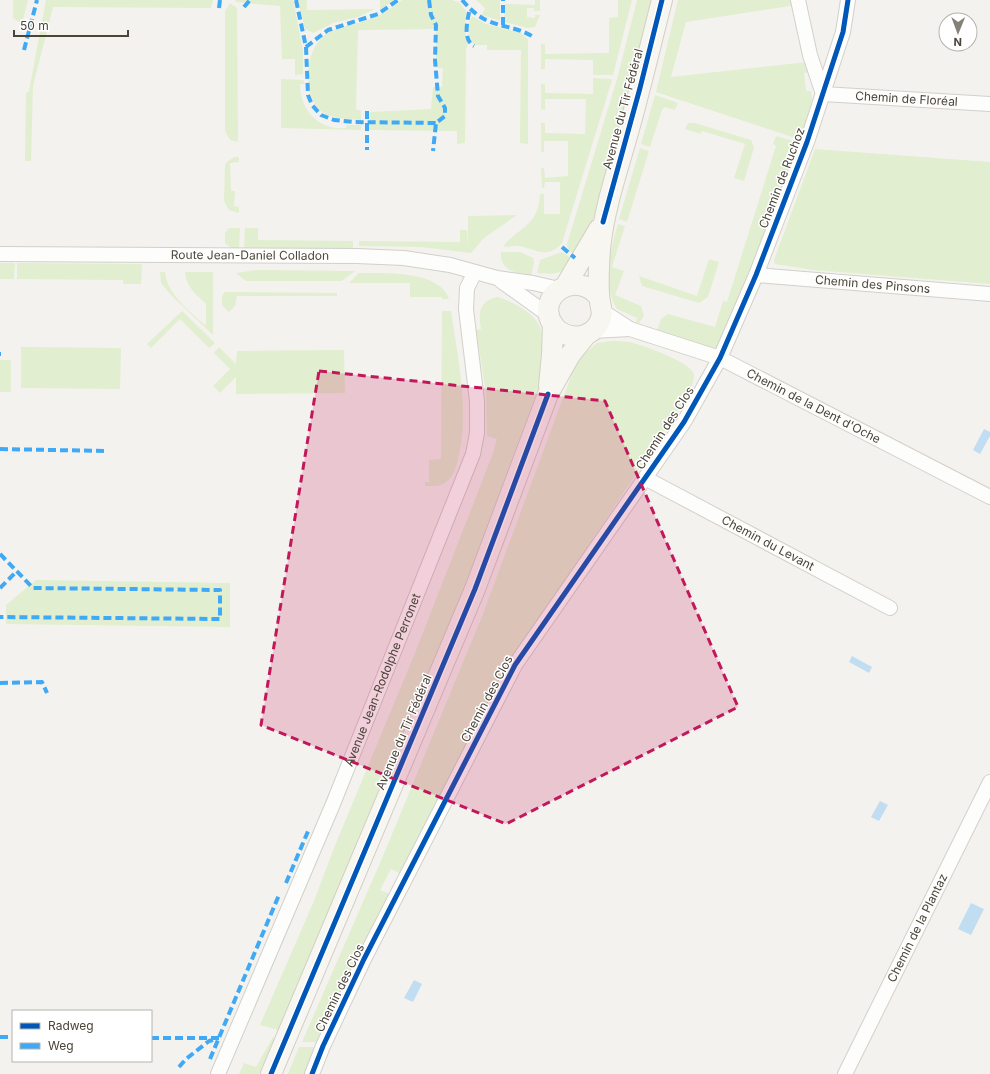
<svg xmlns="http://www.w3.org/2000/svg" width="990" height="1074" font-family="Inter,sans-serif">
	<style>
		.green { fill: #e1eecf }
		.water { fill: #c0ddf1 }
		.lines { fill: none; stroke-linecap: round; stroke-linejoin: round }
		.minor-casing { stroke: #d2d0cb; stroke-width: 16 }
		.secondary-casing { stroke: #d3cfc5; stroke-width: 22 }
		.minor { stroke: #fdfdfc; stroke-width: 14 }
		.secondary { stroke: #f7f6f1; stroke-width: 20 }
		.quiet { stroke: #3fa9f5; stroke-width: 4; stroke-dasharray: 8 4; stroke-linecap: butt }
		.cycleway-casing { stroke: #fff; stroke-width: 8 }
		.cycleway { stroke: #0057b8; stroke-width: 5 }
		.marked { fill: #c2185b; fill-opacity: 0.2; stroke: #c2185b; stroke-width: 3; stroke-dasharray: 8 5; stroke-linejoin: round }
		.labels { text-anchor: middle; stroke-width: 3; stroke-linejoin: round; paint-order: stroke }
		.street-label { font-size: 12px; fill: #4b4439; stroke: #fff }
	</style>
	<rect width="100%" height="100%" fill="#f4f2ee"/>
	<!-- green -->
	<path class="green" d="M 13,0 L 28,0 L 22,24 L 13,18 Z
		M 46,0 L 213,0 L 211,8 L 53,7 L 33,86 L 31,161 L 25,161 L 26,93 L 29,91 Z
		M 235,0 L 293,0 L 303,51 L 303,74 L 295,75 L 295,59 L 282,59 L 280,6 L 236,2 Z
		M 298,0 L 307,0 L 307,10 L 375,9 L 358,17 L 333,23 L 313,33 L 305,29 Z
		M 380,0 L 394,0 L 380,10 Z
		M 402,0 L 452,0 L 460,3 L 466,11 L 465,31 L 468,43 L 466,51 L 465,143 L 457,144 L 457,131 L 368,130 L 370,112 L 431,109 L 433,87 L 442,87 L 443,68 L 436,68 L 436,29 L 358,30 L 356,109 L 361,111 L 361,120 C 338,118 317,120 310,92 C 305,69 310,39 335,29 C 346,25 359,24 370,19 C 382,15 392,8 402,0 Z
		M 476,0 L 500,0 L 500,21 L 482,15 L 485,8 Z
		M 535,0 L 540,0 L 540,11 L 534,11 L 534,8 L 527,8 L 527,17 L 535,18 L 535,15 L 540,15 L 535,27 L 527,28 L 504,22 L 505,4 L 535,5 Z
		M 618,0 L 632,0 L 613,75 L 593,75 L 593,60 L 545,59 L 545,69 L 541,69 L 541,44 L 545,44 L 545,54 L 609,53 L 609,18 L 618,17 Z
		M 637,0 L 653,0 L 619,130 L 592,222 L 586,240 L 574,255 L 568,250 L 567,244 L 617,79 Z
		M 678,0 L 794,0 L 796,5 L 686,22 L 671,77 L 807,62 L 809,72 L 804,73 L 806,91 L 811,91 L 812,100 L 801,140 L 656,92 Z
		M 230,3 L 237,8 L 238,142 L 230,140 L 225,131 L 225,11 Z
		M 472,16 L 486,24 L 521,33 L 528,39 L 528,144 L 520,143 L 521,50 L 487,50 L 487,45 L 474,45 C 468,36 466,26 472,16 Z
		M 593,78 L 611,79 L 612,80 L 562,243 C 547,260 536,249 519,246 C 513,245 508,248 503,246 C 522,225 538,226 540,194 L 544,194 L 544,214 L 560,214 L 560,182 L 545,182 L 544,188 L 542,188 L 541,168 L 544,168 L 545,178 L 568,176 L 568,141 L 544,141 L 544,152 L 541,152 L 541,123 L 545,123 L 545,133 L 585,134 L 586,99 L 545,99 L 545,110 L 541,109 L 541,84 L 545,84 L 545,93 L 593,94 Z
		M 281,79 L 303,80 L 305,84 L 300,84 C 300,110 319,131 346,128 L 347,125 L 361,125 L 361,130 L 281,128 Z
		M 655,95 L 678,103 L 675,110 L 664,107 L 662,110 L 650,147 L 641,144 Z
		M 688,123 L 695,123 L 751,140 L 754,148 L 744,181 L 734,178 L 745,144 L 702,131 L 700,134 L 685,129 Z
		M 776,136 L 801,143 L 719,350 L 657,330 L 661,319 L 668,314 L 715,327 L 723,301 L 727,302 L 776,146 L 773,144 Z
		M 640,148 L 649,151 L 627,222 L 619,219 Z
		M 815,149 L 990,162 L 990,284 L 813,270 L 775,264 L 774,260 Z
		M 234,157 L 239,157 L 239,162 L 230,163 L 231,191 L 235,191 L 234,206 L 239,207 L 239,213 L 229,210 L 224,201 L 225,165 L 227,162 Z
		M 517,215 L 484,238 L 471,253 L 421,247 L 359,246 L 359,241 L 460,242 L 460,230 L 467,230 L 468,247 L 468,216 Z
		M 618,224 L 625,226 L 612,267 L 624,271 L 615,295 L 641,306 L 644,316 L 639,323 L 636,323 L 637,318 L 617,309 C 601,283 610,251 618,224 Z
		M 229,228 L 240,228 L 239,248 L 231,248 L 225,243 L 225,233 Z
		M 245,228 L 258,228 L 258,240 L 353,241 L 353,249 L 244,248 Z
		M 501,252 L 520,252 L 533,258 L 534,262 L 531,276 C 517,274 499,270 501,252 Z
		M 562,252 L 572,259 C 561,276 556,274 537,273 L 540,260 Z
		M 709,259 L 719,262 L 708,297 L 699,303 L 642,286 L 639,276 L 697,296 Z
		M 0,263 L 15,263 L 14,279 L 0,279 Z
		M 17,263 L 142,264 L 141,284 L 123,284 L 123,280 L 17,279 Z
		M 256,270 L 355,271 L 342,281 L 246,281 L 236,273 Z
		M 160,272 L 165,272 C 167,295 190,311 206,326 L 206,304 C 196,294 186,287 185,272 L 213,272 L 213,335 L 171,295 L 161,283 Z
		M 359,273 C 384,273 440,270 449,299 L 442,299 L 442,297 L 410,297 L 410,283 L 349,283 Z
		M 225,292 L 337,293 L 337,296 L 237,296 L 235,306 L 229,312 L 222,305 L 222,296 Z
		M 497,297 C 506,299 513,303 520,307 C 548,324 543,340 545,370 L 460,598 L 279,1030 L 260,1025 L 314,901 L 334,848 L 415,653 L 492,456 L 497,439 L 487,436 L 486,393 L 476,330 L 481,329 C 478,313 479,301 497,297 Z
		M 182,311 L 215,343 L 209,348 L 180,319 L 151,348 L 147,344 Z
		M 442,311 L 451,311 C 458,359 469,407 459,455 C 457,464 454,477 446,482 C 440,487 432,486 425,486 L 425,482 L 429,482 L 429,460 L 441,459 Z
		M 612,341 C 618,341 624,341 630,342 C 642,345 694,363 694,375 C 694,387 684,399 679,409 L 528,637 L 401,874 L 391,869 L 380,890 L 390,894 L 317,1042 L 302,1042 L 383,856 L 483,614 L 577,360 L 597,343 Z
		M 21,347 L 121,348 L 120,389 L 21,388 Z
		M 219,347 L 236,364 L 237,351 L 344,350 L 345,393 L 236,394 L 236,377 L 220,393 L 213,386 L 230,369 L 214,353 Z
		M 0,360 L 11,360 L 11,392 L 0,392 Z
		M 36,580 L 230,583 L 230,627 L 6,624 L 6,605 Z
		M 273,1037 L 275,1039 L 260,1074 L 239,1074 L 244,1063 L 256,1067 Z
		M 299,1047 L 315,1047 L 316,1052 L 308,1074 L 288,1074 Z"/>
	<!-- water -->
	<path class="water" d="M 984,429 L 990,432 L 990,436 L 980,454 L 973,450 Z
		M 852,656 L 872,667 L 869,673 L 849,662 Z
		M 880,801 L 888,805 L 879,821 L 871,817 Z
		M 971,903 L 984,909 L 971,935 L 958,929 Z
		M 414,980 L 422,984 L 413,1002 L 404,998 Z"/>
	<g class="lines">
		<defs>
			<g id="minor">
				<path id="s1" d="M 798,0 L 810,55 L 823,94 L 990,104"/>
				<path id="s2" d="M 0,254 L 357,256 L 404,258 L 450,265 L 497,278 L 533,283 L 559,289"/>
				<path id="s3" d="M 756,275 L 990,294"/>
				<path d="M 501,281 L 550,316"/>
				<path id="s4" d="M 602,311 L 630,329 L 720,358 L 990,497"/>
				<path d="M 592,331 L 630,329"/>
				<path id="s5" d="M 645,478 L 890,608"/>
				<path id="s6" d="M 218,1074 L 333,804 L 473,454 L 477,433 L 477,401 L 466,309 L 467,288 L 475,272"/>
				<path d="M 312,1074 L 323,1046 L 364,959 L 515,665 L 684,422 L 720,358 L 756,275 L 807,142 L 843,32 L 848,0"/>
				<path id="s7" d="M 845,1074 L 990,782"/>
			</g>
			<path id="secondary" d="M 566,285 L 599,229
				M 599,297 C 576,268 534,296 553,325 C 564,340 589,341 599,323 C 605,312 599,305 599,294 C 598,279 599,264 600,249 C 604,208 618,169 629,129 C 641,86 651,43 662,0
				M 549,386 L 552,354 L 553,324
				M 271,1074 L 475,589 L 548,394 L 570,355 L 586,335"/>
		</defs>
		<!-- minor casing -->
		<use href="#minor" class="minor-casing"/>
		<!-- secondary casing -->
		<use href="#secondary" class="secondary-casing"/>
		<!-- minor -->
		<use href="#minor" class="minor"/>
		<!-- secondary -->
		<use href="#secondary" class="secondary"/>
		<!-- quiet -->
		<path class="quiet" d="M 296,0 L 306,47 L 308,95 L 312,105 L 321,115 L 334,120 L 353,122 L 436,123
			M 429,0 L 431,15 L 436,25 L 435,60 L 438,96 L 445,108 L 445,116 L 436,123 L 433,151
			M 462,0 C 469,8 476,15 486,20 C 503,28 519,27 535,38
			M 244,7 L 250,0
			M 219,8 L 220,0
			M 469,12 C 467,23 463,40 474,46
			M 503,25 L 503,0
			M 306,47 L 328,30 L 378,14 L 398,0
			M 24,50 L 37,0
			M 367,111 L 367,150
			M 562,247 L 575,258
			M 0,354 L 1,354
			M 0,449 L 105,451
			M 0,554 L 33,588 L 220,590 L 220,619 L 0,617
			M 0,588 L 17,571
			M 0,683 L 42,682 L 47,693
			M 286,883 L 309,829
			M 0,1037 L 13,1037
			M 151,1038 L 219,1038
			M 210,1059 L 279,895
			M 179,1067 L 186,1059 L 209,1041 L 213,1040"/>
		<defs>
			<path id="cycleway" d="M 603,222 L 640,88 L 662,0
				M 271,1074 L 475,589 L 548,394
				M 312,1074 L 323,1046 L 364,959 L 515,665 L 684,422 L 720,358 L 756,275 L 807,142 L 843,32 L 848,0"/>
		</defs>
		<!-- cycleway casing -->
		<use href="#cycleway" class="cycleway-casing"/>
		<!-- cycleway -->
		<use href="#cycleway" class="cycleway"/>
	</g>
	<!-- marked area -->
	<path class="marked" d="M 319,371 L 605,401 L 738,707 L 506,824 L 261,725 Z"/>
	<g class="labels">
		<!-- street labels -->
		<g class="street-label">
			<text dy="4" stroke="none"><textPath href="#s1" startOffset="181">Chemin de Floréal</textPath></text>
			<text transform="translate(623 109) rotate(-75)" y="4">Avenue du Tir Fédéral</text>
			<text transform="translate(782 178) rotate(-69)" y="4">Chemin de Ruchoz</text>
			<text dy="4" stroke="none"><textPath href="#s2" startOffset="250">Route Jean-Daniel Colladon</textPath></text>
			<text dy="4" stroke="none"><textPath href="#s3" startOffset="117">Chemin des Pinsons</textPath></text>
			<text dy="4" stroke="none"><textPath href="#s4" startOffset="233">Chemin de la Dent d'Oche</textPath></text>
			<text transform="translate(665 428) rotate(-57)" y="4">Chemin des Clos</text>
			<text dy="4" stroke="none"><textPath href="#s5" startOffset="139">Chemin du Levant</textPath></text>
			<text dy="4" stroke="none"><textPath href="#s6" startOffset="427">Avenue Jean-Rodolphe Perronet</textPath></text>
			<text transform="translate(487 699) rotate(-62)" y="4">Chemin des Clos</text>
			<text transform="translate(404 732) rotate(-67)" y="4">Avenue du Tir Fédéral</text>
			<text dy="4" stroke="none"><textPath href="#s7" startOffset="163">Chemin de la Plantaz</textPath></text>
			<text transform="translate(340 988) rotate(-64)" y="4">Chemin des Clos</text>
		</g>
	</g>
	<!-- legend -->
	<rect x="12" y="1010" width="140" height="52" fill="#ffffff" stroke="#b7b4b0"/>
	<rect x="20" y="1023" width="20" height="6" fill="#0057b8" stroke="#b7b4b0"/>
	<text x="48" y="1030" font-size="12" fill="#4b4439">Radweg</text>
	<rect x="20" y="1043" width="20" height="6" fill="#3fa9f5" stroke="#b7b4b0"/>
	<text x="48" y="1050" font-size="12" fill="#4b4439">Weg</text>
	<!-- north arrow -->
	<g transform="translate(958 32) rotate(181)"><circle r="19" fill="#ffffff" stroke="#b7b4b0"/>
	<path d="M0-3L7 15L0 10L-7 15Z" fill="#868178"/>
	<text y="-6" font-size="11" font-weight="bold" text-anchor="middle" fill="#4b4439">N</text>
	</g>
	<!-- scale -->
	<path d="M14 30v6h114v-6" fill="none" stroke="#4b4439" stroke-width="2"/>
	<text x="20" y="30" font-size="12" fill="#4b4439" stroke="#ffffff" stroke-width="3" paint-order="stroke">50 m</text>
</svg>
